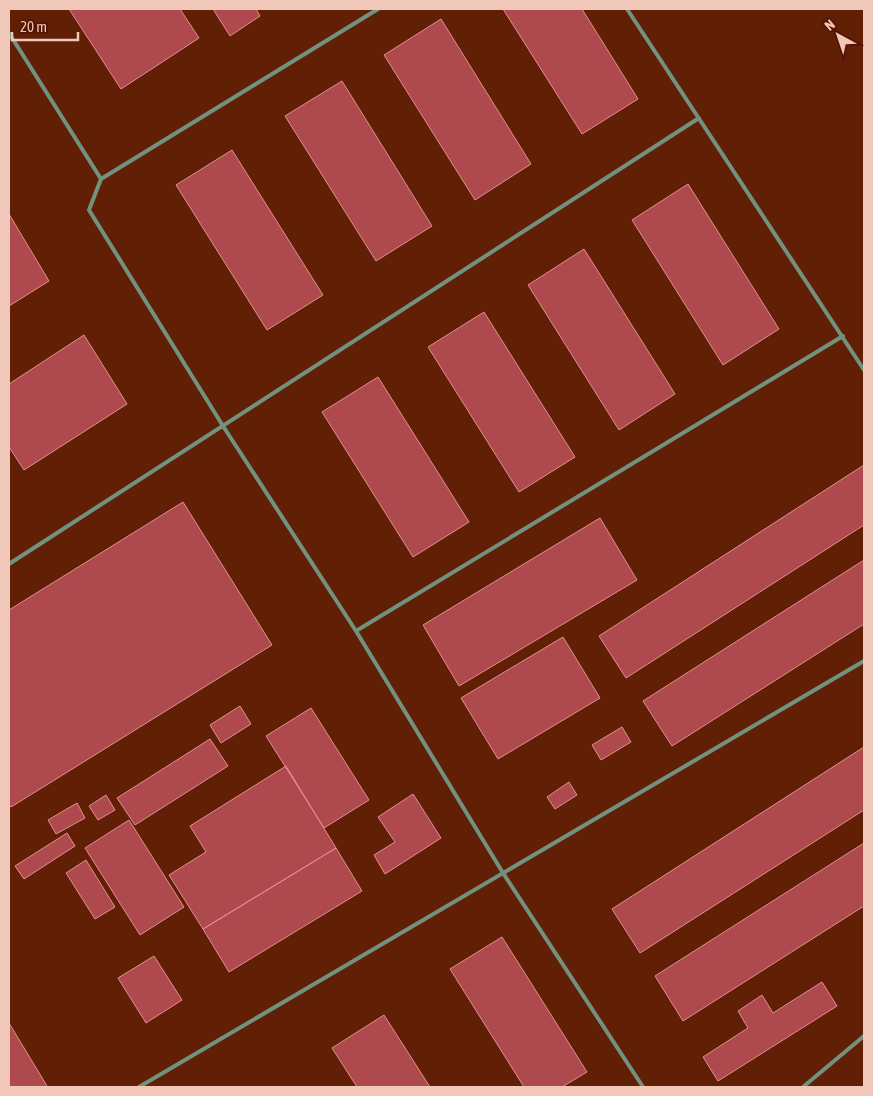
<svg xmlns="http://www.w3.org/2000/svg" width="873" height="1096" font-family="'Asap Condensed',sans-serif">
	<style>
		.building { fill: #ae494e; stroke: #e29090 }
		.lines { fill: none; stroke-linecap: round; stroke-linejoin: round }
		.service { stroke: #72927f; stroke-width: 4 }
	</style>
	<rect width="100%" height="100%" fill="#612006"/>
	<!-- building -->
	<path class="building" d="M 69,9 L 180,9 L 199,38 L 121,89 Z
		M 213,9 L 256,9 L 260,16 L 230,36 Z
		M 503,9 L 582,9 L 638,99 L 582,134 Z
		M 441,19 L 531,164 L 475,200 L 384,55 Z
		M 342,81 L 432,226 L 376,261 L 285,116 Z
		M 232,150 L 323,295 L 267,330 L 176,185 Z
		M 688,184 L 779,329 L 723,365 L 632,220 Z
		M 9,214 L 49,281 L 9,306 Z
		M 584,249 L 675,394 L 619,430 L 528,285 Z
		M 484,312 L 575,457 L 519,492 L 428,347 Z
		M 84,335 L 127,404 L 24,470 L 9,447 L 9,384 Z
		M 378,377 L 469,522 L 413,557 L 322,412 Z
		M 864,465 L 864,525 L 626,678 L 599,636 Z
		M 183,502 L 272,645 L 11,807 L 9,804 L 9,610 Z
		M 600,518 L 637,580 L 459,686 L 423,625 Z
		M 864,560 L 864,624 L 672,746 L 643,701 Z
		M 563,637 L 600,698 L 498,759 L 461,698 Z
		M 240,706 L 251,724 L 221,743 L 210,725 Z
		M 311,708 L 369,800 L 324,828 L 266,736 Z
		M 622,727 L 631,742 L 601,760 L 592,745 Z
		M 210,739 L 228,766 L 135,825 L 117,798 Z
		M 864,747 L 864,810 L 640,953 L 612,909 Z
		M 286,766 L 336,848 L 203,929 L 169,875 L 206,852 L 190,826 Z
		M 569,782 L 577,795 L 555,809 L 547,797 Z
		M 413,794 L 441,838 L 385,874 L 374,855 L 395,842 L 378,817 Z
		M 106,795 L 115,810 L 98,820 L 89,806 Z
		M 77,803 L 85,818 L 56,834 L 48,820 Z
		M 129,820 L 184,907 L 140,935 L 85,848 Z
		M 67,833 L 75,846 L 24,879 L 15,866 Z
		M 864,843 L 864,906 L 683,1021 L 655,976 Z
		M 336,848 L 362,891 L 229,972 L 203,929 Z
		M 86,860 L 115,907 L 95,919 L 66,873 Z
		M 502,937 L 587,1072 L 562,1087 L 524,1087 L 450,969 Z
		M 154,956 L 182,1000 L 146,1023 L 118,978 Z
		M 822,982 L 837,1006 L 718,1081 L 703,1057 L 748,1028 L 738,1011 L 762,995 L 773,1013 Z
		M 384,1015 L 430,1087 L 357,1087 L 332,1048 Z
		M 9,1023 L 47,1086 L 46,1087 L 9,1087 Z"/>
	<g class="lines">
		<!-- service -->
		<path class="service" d="M 378,9 L 101,179 L 89,210 L 223,426 L 356,631 L 503,873 L 643,1087
			M 627,9 L 864,370
			M 9,33 L 101,179
			M 9,564 L 699,118
			M 356,631 L 843,336
			M 139,1087 L 864,661
			M 803,1087 L 864,1036"/>
	</g>
	<!-- border -->
	<rect width="873" height="1096" fill="none" stroke="#f0c7b9" stroke-width="20"/>
	<!-- north arrow -->
	<g transform="translate(838 35) rotate(320)" stroke="#551500" stroke-width="4" paint-order="stroke">
	<path d="M0-4L9 19L0 12L-9 19Z" fill="#f0c7b9"/>
	<text y="-8" font-size="14" font-weight="bold" text-anchor="middle" fill="#f0c7b9">N</text>
	</g>
	<!-- scale -->
	<path d="M12 32v8h66v-8" fill="none" stroke="#f0c7b9" stroke-width="2.5"/>
	<text x="20" y="32" font-size="15" fill="#f0c7b9" stroke="#551500" stroke-width="4" paint-order="stroke">20 m</text>
</svg>
